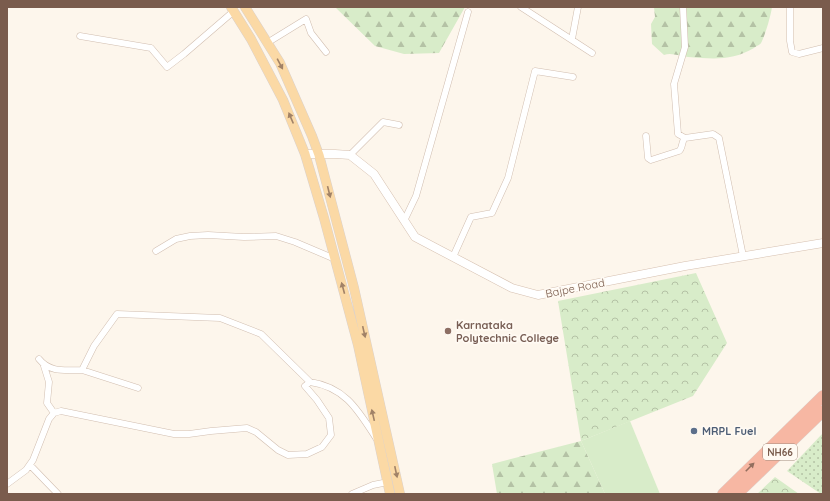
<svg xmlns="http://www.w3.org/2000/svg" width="830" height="501" font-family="Quicksand,sans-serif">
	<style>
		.grass { fill: url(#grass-dots) }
		.forest { fill: url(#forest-firs) }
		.park { fill: url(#park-crowns) }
		.garden { fill: #d8ecc9 }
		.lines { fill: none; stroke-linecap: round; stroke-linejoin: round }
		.street-casing { stroke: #d1beb0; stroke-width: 7 }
		.secondary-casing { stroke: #d6c0b0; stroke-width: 9 }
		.primary-casing { stroke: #dad1cd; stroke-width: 10 }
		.highway-casing { stroke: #dad1cd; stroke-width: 12 }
		.street { stroke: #fff; stroke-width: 6 }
		.secondary { stroke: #fff; stroke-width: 8 }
		.primary { stroke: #fbd9a5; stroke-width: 9 }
		.highway { stroke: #f7b7a3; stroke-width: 11 }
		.oneway { fill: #a18267 }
		.oneway2 { fill: #936e5e }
		.education-dot { fill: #8d6e63; stroke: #fffaf3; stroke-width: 1.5 }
		.service-dot { fill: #5c6f8a; stroke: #fffaf3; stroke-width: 1.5 }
		.labels { text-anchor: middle; stroke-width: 3.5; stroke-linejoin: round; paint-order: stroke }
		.shield { fill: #fffaf3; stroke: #a28b7f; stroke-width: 1 }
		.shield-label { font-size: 10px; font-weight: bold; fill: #7a5c4d }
		.street-label { font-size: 11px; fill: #7a5c4d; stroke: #fffaf3 }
		.education-label { font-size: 11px; font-weight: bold; fill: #785e54; stroke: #fffaf3; text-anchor: start }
		.service-label { font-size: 11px; font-weight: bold; fill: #4e5e75; stroke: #fffaf3; text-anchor: start }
	</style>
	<defs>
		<pattern id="grass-dots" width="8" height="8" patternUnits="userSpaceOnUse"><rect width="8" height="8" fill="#d8ecc9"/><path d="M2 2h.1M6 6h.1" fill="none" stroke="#b4c2a5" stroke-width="1.8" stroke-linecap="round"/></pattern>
		<pattern id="forest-firs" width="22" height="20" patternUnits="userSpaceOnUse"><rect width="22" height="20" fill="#d8ecc9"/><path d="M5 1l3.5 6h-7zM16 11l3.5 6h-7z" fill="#b4c2a5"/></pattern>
		<pattern id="park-crowns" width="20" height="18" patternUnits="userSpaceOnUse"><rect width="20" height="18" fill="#d8ecc9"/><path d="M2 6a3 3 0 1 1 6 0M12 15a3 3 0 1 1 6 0" fill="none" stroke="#b4c2a5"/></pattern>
	</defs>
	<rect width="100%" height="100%" fill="#fdf6ec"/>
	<!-- grass -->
	<path class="grass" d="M 823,433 L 823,494 L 821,494 L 787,471 Z"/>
	<!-- forest -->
	<path class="forest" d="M 335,7 L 465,7 L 439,53 L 404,54 L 375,46 Z
		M 654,7 L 772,7 C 771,15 765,36 761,43 C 760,45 756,46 754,48 C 732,61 713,59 688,57 C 680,56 671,52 664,55 L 652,44 L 651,24 L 655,17 Z
		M 581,441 L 605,494 L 497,494 L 492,464 Z"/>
	<!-- park -->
	<path class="park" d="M 696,273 L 727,343 L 693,396 L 581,441 L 558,301 Z
		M 775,477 L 799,494 L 757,494 Z"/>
	<!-- garden -->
	<path class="garden" d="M 630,421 L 660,494 L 605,494 L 581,441 Z"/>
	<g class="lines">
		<defs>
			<path id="street" d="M 521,7 L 592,53
				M 683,7 L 685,47 L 674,84 L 678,134 L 685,138
				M 790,7 L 790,41 L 792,52 L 799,54 L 823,48
				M 80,36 L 151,48 L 167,67 L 184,54 L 234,11
				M 572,39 L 578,7
				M 267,43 L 306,19 L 311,33 L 326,52
				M 646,136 L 648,158 L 651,160 L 679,151 C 683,148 681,142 685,138 L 713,134 L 719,138 L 743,256
				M 350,155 L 383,122 L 399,125
				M 404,221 L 416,196 L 468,12
				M 156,251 L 176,239 L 190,236 L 208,235 L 244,237 L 276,236 L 295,242 L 335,259
				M 453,257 L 471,217 L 492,213 L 508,178 L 535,71 L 573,77
				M 39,359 C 50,373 65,370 82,370 L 94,346 L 117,314 L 220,318 L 261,334 L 310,382
				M 44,366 L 49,382 L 47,403 L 54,413
				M 82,370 L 138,388
				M 30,465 L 58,494
				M 7,484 L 26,470 L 33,460 L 49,419 L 54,413 L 61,411 L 174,434 L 189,434 L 211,431 L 247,428 L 256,432 L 278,450 L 288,455 L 307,454 L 322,447 L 331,435 L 329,418 L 317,400 L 305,386 L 310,382 C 345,387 358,410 376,438
				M 352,494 L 373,485 L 388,482"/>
			<path id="secondary" d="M 305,154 L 335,154 L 350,155 L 374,174 L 415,237 L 512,288 L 538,295 L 685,266 L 823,243"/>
			<path id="primary" d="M 231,7 L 251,39 L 283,100 L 305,154 L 324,218 L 358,345 L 390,494
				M 245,7 L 280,63 L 312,136 L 319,155 L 354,288 L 400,494"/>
			<path id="highway" d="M 723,494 L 823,396
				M 737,494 L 823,411"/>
		</defs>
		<!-- street casing -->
		<use href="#street" class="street-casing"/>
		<!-- secondary casing -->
		<use href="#secondary" class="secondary-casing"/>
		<!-- primary casing -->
		<use href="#primary" class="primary-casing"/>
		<!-- highway casing -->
		<use href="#highway" class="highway-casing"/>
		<!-- street -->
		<use href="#street" class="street"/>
		<!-- secondary -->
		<use href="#secondary" class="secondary"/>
		<!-- primary -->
		<use href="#primary" class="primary"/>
		<!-- highway -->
		<use href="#highway" class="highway"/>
	</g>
	<!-- one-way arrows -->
	<defs><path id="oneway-solid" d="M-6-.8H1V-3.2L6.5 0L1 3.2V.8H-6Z"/></defs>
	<g class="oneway">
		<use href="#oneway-solid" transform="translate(280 64) rotate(62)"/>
		<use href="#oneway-solid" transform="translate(291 118) rotate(-113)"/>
		<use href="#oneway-solid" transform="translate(329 192) rotate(76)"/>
		<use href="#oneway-solid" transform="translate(343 288) rotate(-105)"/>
		<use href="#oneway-solid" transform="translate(364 332) rotate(77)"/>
		<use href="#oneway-solid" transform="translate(373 415) rotate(-103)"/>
		<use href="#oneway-solid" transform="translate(396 472) rotate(78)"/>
	</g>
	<use class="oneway2" href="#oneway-solid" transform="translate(750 467) rotate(-45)"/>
	<!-- markers -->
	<circle class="education-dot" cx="448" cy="331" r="4"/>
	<circle class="service-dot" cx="694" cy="431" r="4"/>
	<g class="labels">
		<!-- shield labels -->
		<rect class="shield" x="763" y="444" width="34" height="16" rx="3"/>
		<g class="shield-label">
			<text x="780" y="456">NH66</text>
		</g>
		<!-- street labels -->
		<g class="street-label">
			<text transform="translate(575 288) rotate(-11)" y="4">Bajpe Road</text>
		</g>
		<!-- education labels -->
		<g class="education-label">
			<text x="456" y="329">Karnataka<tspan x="456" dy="13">Polytechnic College</tspan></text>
		</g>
		<!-- service labels -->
		<g class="service-label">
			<text x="702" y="435">MRPL Fuel</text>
		</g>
	</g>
	<!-- border -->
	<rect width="830" height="501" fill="none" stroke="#7a5c4d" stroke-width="16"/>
</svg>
